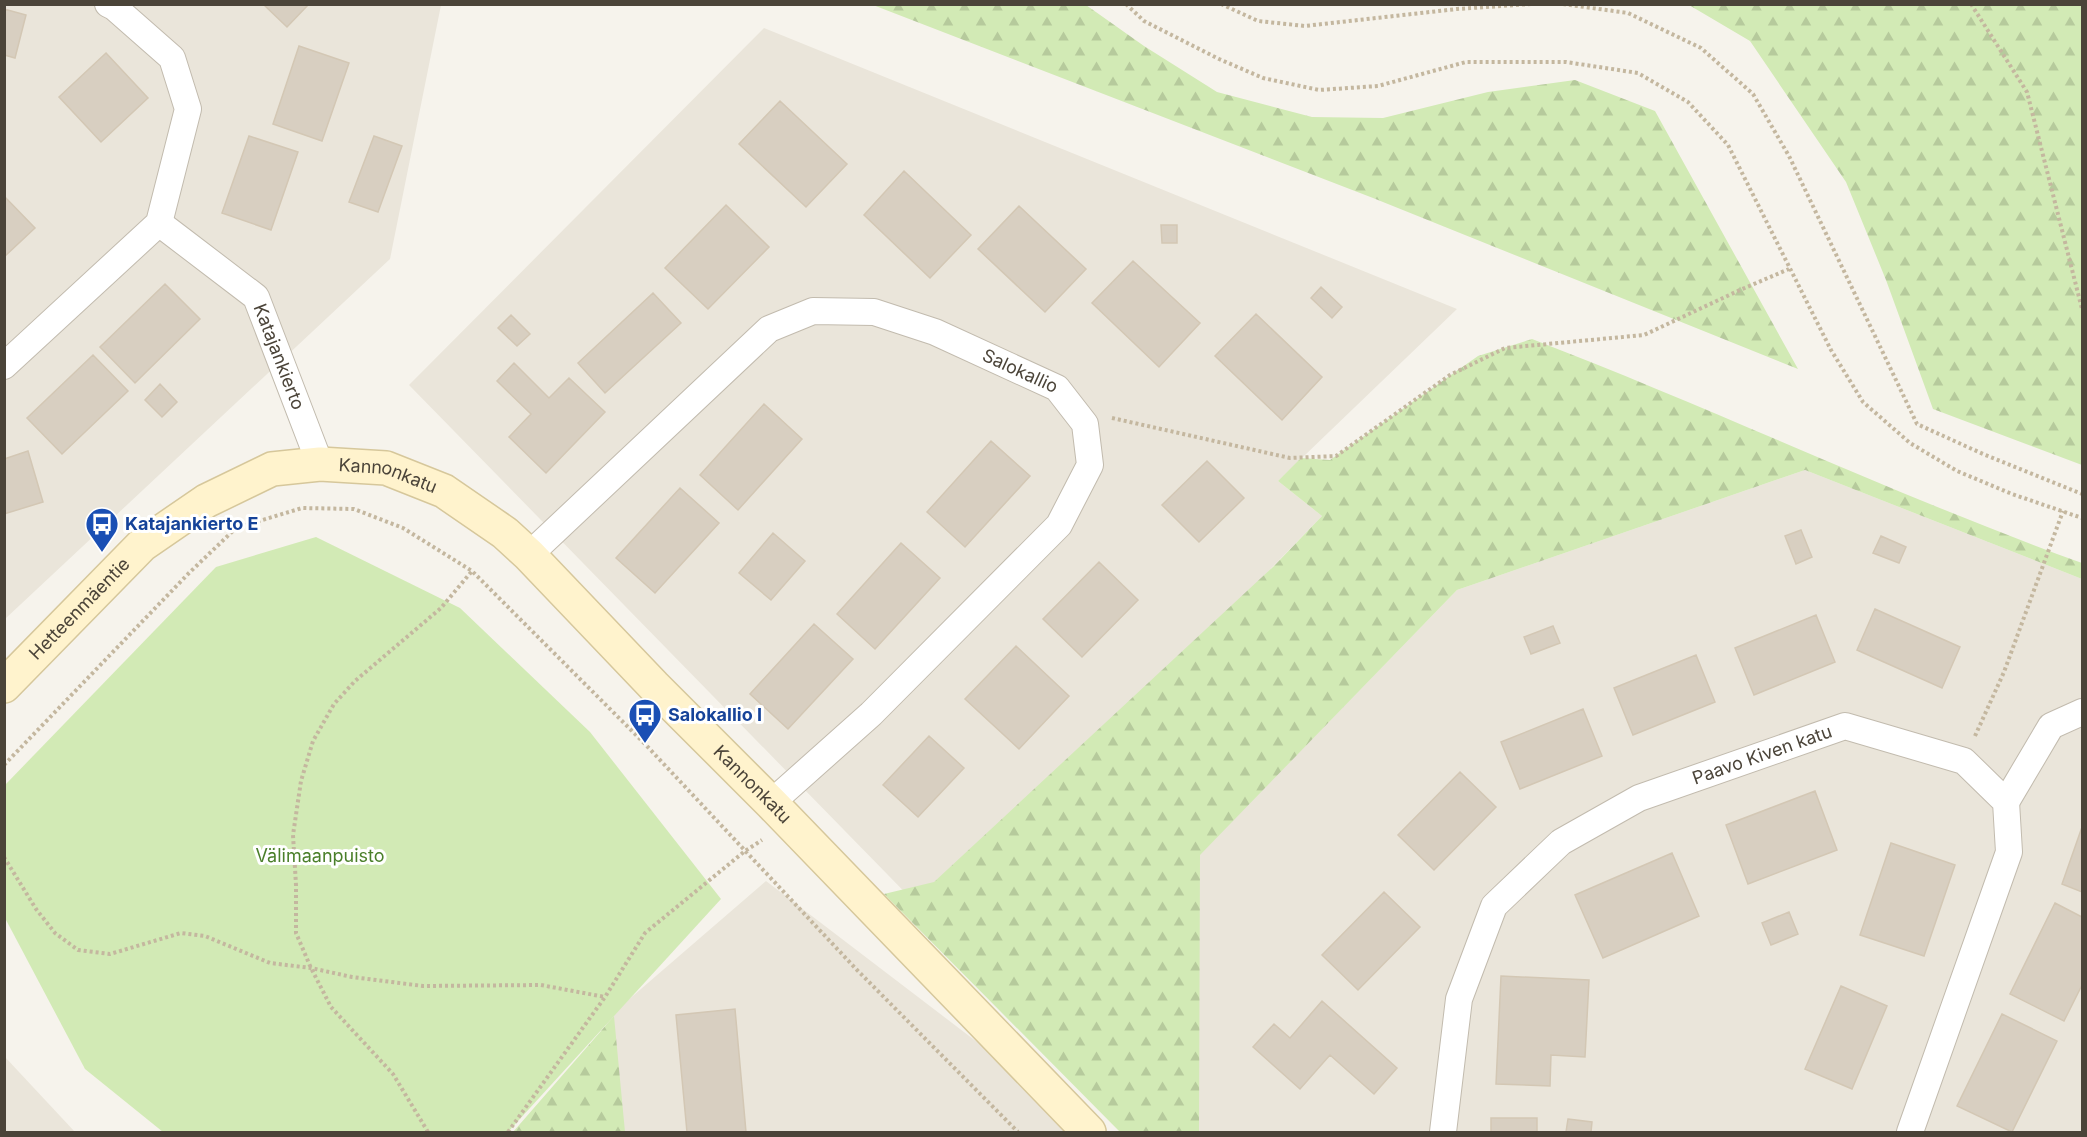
<svg xmlns="http://www.w3.org/2000/svg" width="2087" height="1137" font-family="Inter,sans-serif">
	<style>
		.residential { fill: #eae5da }
		.green { fill: #d2eab5 }
		.forest { fill: url(#forest-firs) }
		.building { fill: #d8cfc1; stroke: #d3c7b4; stroke-width: 1.5 }
		.lines { fill: none; stroke-linecap: round; stroke-linejoin: round }
		.street-casing { stroke: #c2bbae; stroke-width: 28 }
		.secondary-casing { stroke: #d6c79b; stroke-width: 36 }
		.path { stroke: #c4b79f; stroke-width: 4; stroke-dasharray: 3 3; stroke-linecap: butt }
		.street { stroke: #fff; stroke-width: 26 }
		.secondary { stroke: #fff3cd; stroke-width: 33 }
		.labels { text-anchor: middle; stroke-width: 6; stroke-linejoin: round; paint-order: stroke }
		.street-label { font-size: 18px; fill: #4b4439; stroke: #fff }
		.transit-label { font-size: 18px; font-weight: bold; fill: #164399; stroke: #fff; text-anchor: start }
		.park-label { font-size: 18px; fill: #4a7f2a; stroke: #fff }
	</style>
	<defs>
		<pattern id="forest-firs" width="22" height="20" patternUnits="userSpaceOnUse" patternTransform="scale(1.5)"><rect width="22" height="20" fill="#d2eab5"/><path d="M5 1l3.5 6h-7zM16 11l3.5 6h-7z" fill="#b6ca9c"/></pattern>
	</defs>
	<rect width="100%" height="100%" fill="#f6f3ec"/>
	<!-- residential -->
	<path class="residential" d="M 5,5 L 441,5 L 390,259 L 5,619 Z
		M 764,28 L 1457,309 L 1278,481 L 1322,516 L 931,919 L 409,385 Z
		M 1805,470 L 2082,579 L 2082,1132 L 1199,1132 L 1199,855 L 1457,590 Z
		M 766,881 L 1095,1132 L 618,1132 L 605,1020 Z
		M 4,1057 L 5,1057 L 75,1132 L 5,1132 Z"/>
	<!-- green -->
	<path class="green" d="M 316,537 L 460,608 L 590,732 L 721,899 L 508,1132 L 163,1132 L 85,1069 L 5,918 L 5,785 L 216,567 Z"/>
	<!-- forest -->
	<path class="forest" d="M 873,5 L 1086,5 L 1144,46 L 1217,92 L 1312,117 L 1383,118 L 1488,92 L 1575,80 L 1655,111 L 1798,369 L 1373,198 Z
		M 1689,5 L 2082,5 L 2082,465 L 1933,409 L 1886,280 L 1846,182 L 1750,41 Z
		M 1532,339 C 1717,410 1897,496 2082,563 L 2082,579 L 1805,470 L 1457,590 L 1200,855 L 1199,1132 L 1120,1132 L 884,894 L 934,882 L 1274,566 L 1322,516 L 1278,481 L 1301,458 L 1330,460 L 1478,356 Z
		M 614,1016 L 625,1132 L 513,1132 Z"/>
	<!-- building -->
	<path class="building" d="M 263,4 L 309,4 L 287,27 Z
		M 4,9 L 26,15 L 15,58 L 4,55 Z
		M 299,46 L 349,63 L 322,141 L 273,124 Z
		M 106,53 L 148,98 L 101,142 L 59,97 Z
		M 780,101 L 847,164 L 806,207 L 739,144 Z
		M 249,136 L 298,152 L 271,230 L 222,213 Z
		M 374,136 L 402,146 L 378,212 L 349,202 Z
		M 904,171 L 971,235 L 930,278 L 864,215 Z
		M 4,196 L 35,228 L 4,257 Z
		M 726,205 L 769,247 L 708,309 L 665,268 Z
		M 1019,206 L 1086,269 L 1045,312 L 978,249 Z
		M 1161,225 L 1177,225 L 1177,243 L 1162,243 Z
		M 1133,261 L 1200,323 L 1159,367 L 1092,303 Z
		M 165,284 L 200,319 L 135,383 L 100,347 Z
		M 1321,287 L 1342,307 L 1332,318 L 1311,298 Z
		M 653,293 L 681,323 L 605,393 L 578,363 Z
		M 1256,314 L 1322,377 L 1282,420 L 1215,356 Z
		M 511,315 L 530,334 L 517,346 L 498,328 Z
		M 93,355 L 128,391 L 62,454 L 27,418 Z
		M 514,363 L 549,398 L 569,378 L 605,412 L 546,473 L 509,437 L 531,414 L 497,381 Z
		M 160,384 L 177,402 L 162,417 L 145,400 Z
		M 764,404 L 802,439 L 738,510 L 700,475 Z
		M 991,441 L 1030,476 L 965,547 L 927,512 Z
		M 28,451 L 43,502 L 4,514 L 4,459 Z
		M 1207,461 L 1244,498 L 1199,542 L 1162,505 Z
		M 680,488 L 719,523 L 655,593 L 616,558 Z
		M 1801,530 L 1812,557 L 1796,564 L 1785,536 Z
		M 773,533 L 805,561 L 771,600 L 739,573 Z
		M 1881,536 L 1906,547 L 1899,563 L 1873,553 Z
		M 901,543 L 940,578 L 875,649 L 837,614 Z
		M 1099,562 L 1138,600 L 1082,657 L 1043,619 Z
		M 1875,609 L 1960,647 L 1942,688 L 1857,650 Z
		M 1816,615 L 1835,662 L 1754,695 L 1735,648 Z
		M 814,624 L 853,659 L 788,729 L 750,694 Z
		M 1553,626 L 1560,643 L 1531,654 L 1524,637 Z
		M 1016,646 L 1069,696 L 1019,749 L 965,699 Z
		M 1696,655 L 1715,702 L 1633,735 L 1614,688 Z
		M 1583,709 L 1602,756 L 1520,789 L 1501,742 Z
		M 929,736 L 964,768 L 918,817 L 883,785 Z
		M 1460,772 L 1496,807 L 1434,870 L 1398,835 Z
		M 1815,791 L 1837,850 L 1748,884 L 1726,825 Z
		M 2082,827 L 2082,892 L 2062,884 Z
		M 1891,843 L 1955,865 L 1924,956 L 1860,935 Z
		M 1672,853 L 1699,916 L 1603,958 L 1575,895 Z
		M 1384,892 L 1420,927 L 1358,990 L 1322,955 Z
		M 2055,903 L 2082,917 L 2082,985 L 2064,1021 L 2010,994 Z
		M 1789,912 L 1798,934 L 1771,945 L 1762,923 Z
		M 1501,976 L 1589,980 L 1585,1057 L 1551,1055 L 1550,1086 L 1496,1084 Z
		M 1841,986 L 1887,1006 L 1852,1089 L 1805,1069 Z
		M 1322,1001 L 1397,1068 L 1374,1094 L 1330,1055 L 1300,1089 L 1253,1047 L 1274,1024 L 1290,1038 Z
		M 735,1009 L 746,1132 L 687,1132 L 676,1015 Z
		M 2002,1014 L 2057,1041 L 2012,1132 L 1957,1106 Z
		M 1491,1118 L 1537,1118 L 1537,1132 L 1491,1132 Z
		M 1568,1119 L 1592,1122 L 1591,1132 L 1566,1132 Z"/>
	<g class="lines">
		<defs>
			<g id="street">
				<path id="s1" d="M 159,223 L 256,297 L 320,464"/>
				<path d="M 4,366 L 159,223 L 188,109 L 172,58 L 114,7 L 108,4"/>
				<path id="s2" d="M 529,555 L 769,329 L 813,311 L 874,312 L 935,332 L 1057,388 L 1085,424 L 1090,465 L 1059,525 L 871,714 L 771,803"/>
				<path d="M 2006,802 L 2051,726 L 2082,712"/>
				<path id="s3" d="M 1443,1132 L 1459,999 L 1494,906 L 1561,842 L 1639,798 L 1845,726 L 1964,761 L 2006,802 L 2009,852 L 1910,1132"/>
			</g>
			<g id="secondary">
				<path id="s4" d="M 4,686 L 142,545 L 206,501 L 272,469 L 320,464 L 386,468 L 444,491 L 505,533 L 529,555 L 654,686 L 771,803 L 1089,1132"/>
			</g>
		</defs>
		<!-- street casing -->
		<use href="#street" class="street-casing"/>
		<!-- secondary casing -->
		<use href="#secondary" class="secondary-casing"/>
		<!-- path -->
		<path class="path" d="M 1126,4 L 1144,21 L 1219,59 L 1263,78 L 1319,90 L 1378,86 L 1466,62 L 1566,62 L 1638,73 L 1688,102 L 1728,145 L 1831,350 L 1863,402 L 1910,443 L 1957,471 L 2012,494 L 2082,518
			M 1221,4 L 1258,21 L 1305,26 L 1457,9 L 1531,4
			M 1563,4 L 1628,13 L 1701,48 L 1753,94 L 1789,156 L 1917,424 L 1983,454 L 2082,494
			M 1971,4 L 2027,92 L 2082,309
			M 1112,418 L 1290,458 L 1336,456 L 1450,375 L 1505,348 L 1644,335 L 1740,290 L 1789,269
			M 1975,736 L 2004,672 L 2063,511
			M 4,765 L 189,573 L 236,528 L 302,508 L 354,509 L 403,528 L 472,571 L 645,744 L 857,970 L 1018,1132
			M 4,857 L 36,909 L 55,933 L 78,950 L 110,954 L 181,933 L 205,936 L 270,963 L 311,968 L 352,977 L 423,986 L 541,985 L 605,997
			M 428,1132 L 393,1074 L 331,1007 L 311,968 L 296,933 L 296,885 L 293,835 L 301,781 L 313,741 L 334,704 L 355,681 L 441,608 L 472,571
			M 508,1132 L 605,997 L 645,933 L 745,851 L 762,840"/>
		<!-- street -->
		<use href="#street" class="street"/>
		<!-- secondary -->
		<use href="#secondary" class="secondary"/>
	</g>
	<!-- icons -->
	<defs>
		<symbol id="bus-pin" viewBox="-11 -11 22 30"><path d="M0 17L-7.5 6A9.5 9.5 0 1 1 7.5 6Z" fill="#1a4fb4" stroke="#fff"/><path d="M-5-6H5V4H4V6H2V4H-2V6H-4V4H-5ZM-3.5-4V0h7V-4ZM-3.5 1.2v1.5H-2V1.2ZM2 1.2v1.5H3.5V1.2Z" fill="#fff"/></symbol>
	</defs>
	<g fill-rule="evenodd">
		<use href="#bus-pin" x="83" y="505" width="38" height="52"/>
		<use href="#bus-pin" x="626" y="696" width="38" height="52"/>
	</g>
	<g class="labels">
		<!-- street labels -->
		<g class="street-label">
			<text dy="6" stroke="none"><textPath href="#s1" startOffset="186">Katajankierto</textPath></text>
			<text dy="6" stroke="none"><textPath href="#s2" startOffset="596">Salokallio</textPath></text>
			<text dy="6" stroke="none"><textPath href="#s4" startOffset="466">Kannonkatu</textPath></text>
			<text dy="6" stroke="none"><textPath href="#s4" startOffset="108">Hetteenmäentie</textPath></text>
			<text dy="6" stroke="none"><textPath href="#s3" startOffset="546">Paavo Kiven katu</textPath></text>
			<text dy="6" stroke="none"><textPath href="#s4" startOffset="952">Kannonkatu</textPath></text>
		</g>
		<!-- transit labels -->
		<g class="transit-label">
			<text x="125" y="530">Katajankierto E</text>
			<text x="668" y="721">Salokallio I</text>
		</g>
		<!-- park labels -->
		<g class="park-label">
			<text x="320" y="862">Välimaanpuisto</text>
		</g>
	</g>
	<!-- border -->
	<rect width="2087" height="1137" fill="none" stroke="#4b4439" stroke-width="12"/>
</svg>
